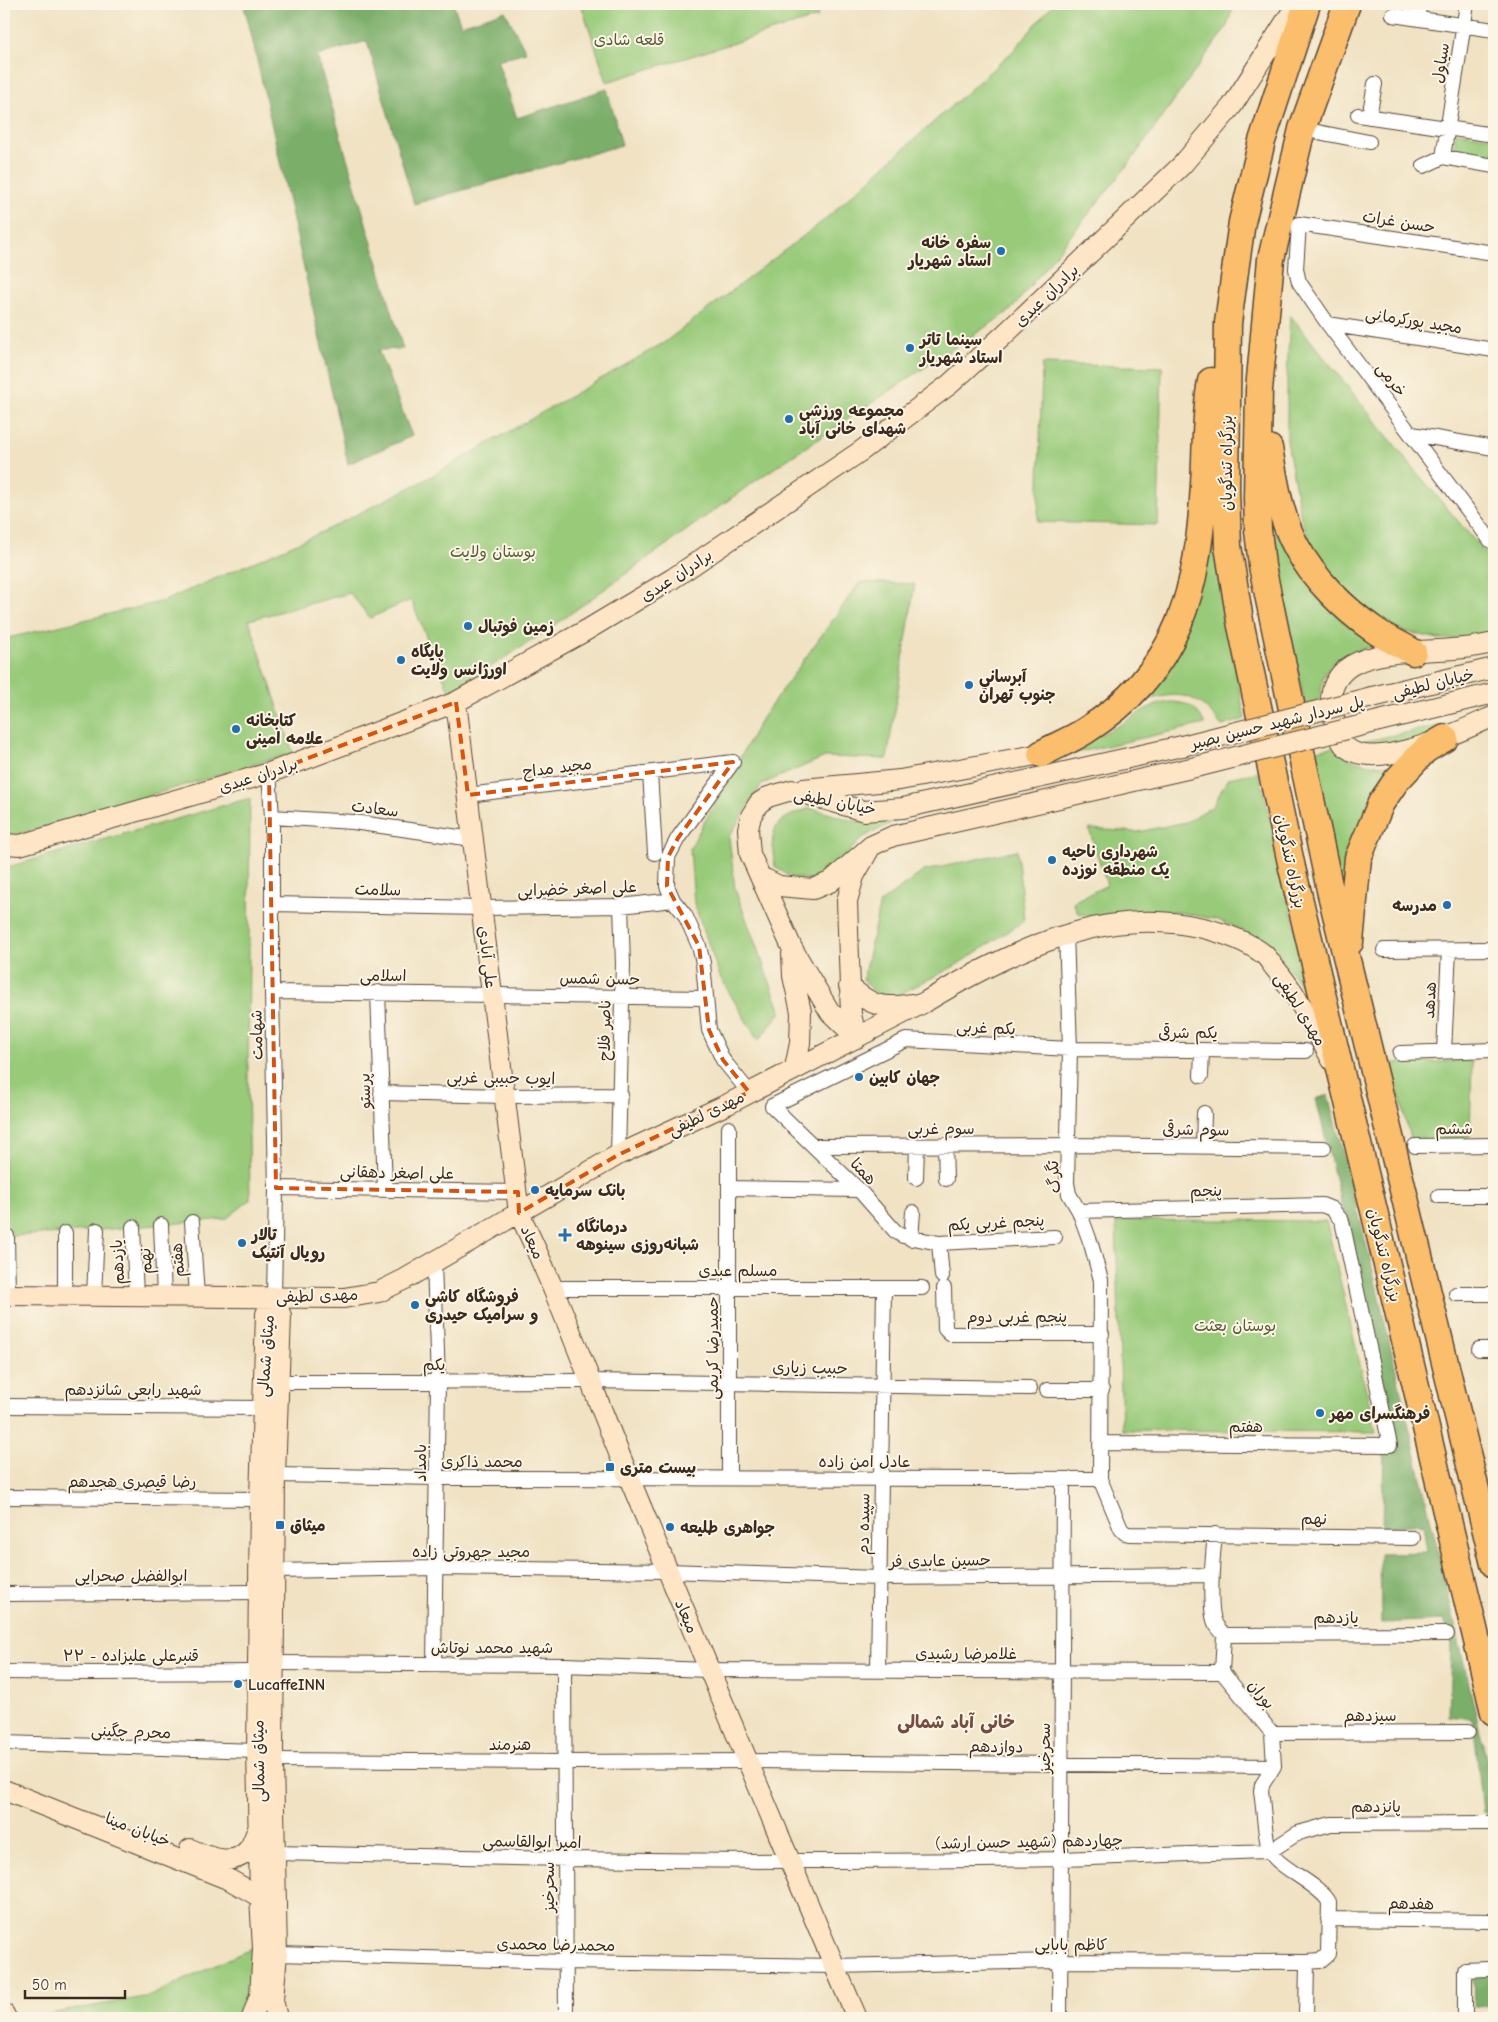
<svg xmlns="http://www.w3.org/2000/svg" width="1498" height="2022" font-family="'Comic Neue','Playpen Sans Arabic',sans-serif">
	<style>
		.green { fill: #98ca79; stroke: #6a7a4c }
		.forest { fill: #7aae69; stroke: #5a6c44 }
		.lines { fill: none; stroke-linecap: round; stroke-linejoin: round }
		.street-casing { stroke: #564637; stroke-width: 16 }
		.secondary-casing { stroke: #564637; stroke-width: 22 }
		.highway-casing { stroke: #564637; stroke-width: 29 }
		.street { stroke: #fff; stroke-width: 14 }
		.secondary { stroke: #fde5c5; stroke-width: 20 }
		.highway { stroke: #fabe6d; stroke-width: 26 }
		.secondary-bridge-casing { stroke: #564637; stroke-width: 22; stroke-linecap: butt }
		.secondary-bridge { stroke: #fde5c5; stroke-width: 20 }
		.marked { fill: none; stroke: #d7540e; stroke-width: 4; stroke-dasharray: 10 6; stroke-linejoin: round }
		.poi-dot { fill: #1f6fb2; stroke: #fcf5e5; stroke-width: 2 }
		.labels { text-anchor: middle; stroke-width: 4; stroke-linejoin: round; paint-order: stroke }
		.park-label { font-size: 16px; fill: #575a39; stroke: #fcf5e5 }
		.street-label { font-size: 16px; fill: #3b2a1e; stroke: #fcf5e5 }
		.poi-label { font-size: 16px; font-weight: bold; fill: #3b2a1e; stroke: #fcf5e5; text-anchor: start }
		.neighbourhood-label { font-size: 18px; font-weight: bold; fill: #754e42; stroke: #fcf5e5 }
	</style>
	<rect width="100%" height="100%" fill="#fcf5e5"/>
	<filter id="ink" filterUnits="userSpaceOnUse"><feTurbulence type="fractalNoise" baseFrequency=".02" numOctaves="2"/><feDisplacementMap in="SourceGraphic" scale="10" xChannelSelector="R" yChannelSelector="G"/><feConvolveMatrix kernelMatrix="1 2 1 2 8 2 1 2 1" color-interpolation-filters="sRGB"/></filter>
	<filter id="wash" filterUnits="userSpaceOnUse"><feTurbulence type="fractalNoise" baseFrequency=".0096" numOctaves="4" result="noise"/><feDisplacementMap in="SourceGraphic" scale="20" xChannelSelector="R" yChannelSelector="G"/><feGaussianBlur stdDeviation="1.12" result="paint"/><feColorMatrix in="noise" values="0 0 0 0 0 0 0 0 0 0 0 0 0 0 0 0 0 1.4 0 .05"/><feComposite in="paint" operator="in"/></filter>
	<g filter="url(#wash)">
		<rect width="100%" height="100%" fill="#f0e2c3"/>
		<!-- green -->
		<path class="green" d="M 581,4 L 814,4 L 818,17 L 607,82 Z
			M 1053,4 L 1234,4 L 1227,26 L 1131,161 L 1011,310 L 758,479 L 542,634 L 450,693 L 411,600 L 370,618 L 350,593 L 249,620 L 293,753 L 17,835 L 4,834 L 4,639 L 164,601 L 320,533 L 423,481 L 665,342 L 823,221 L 1013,51 Z
			M 1456,132 L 1494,138 L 1494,163 L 1453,157 Z
			M 1290,315 L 1413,468 L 1491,560 L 1494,561 L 1494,634 L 1470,638 L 1438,639 L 1395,629 L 1350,596 L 1318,562 L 1301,518 L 1287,441 L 1287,375 Z
			M 1042,364 L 1162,367 L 1158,525 L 1038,522 Z
			M 1275,524 L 1377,645 C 1360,650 1334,656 1325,674 C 1322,681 1321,693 1319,701 L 1305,706 L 1277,569 Z
			M 1213,547 L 1245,719 L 1222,726 C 1193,689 1179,691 1137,703 L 1206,549 Z
			M 860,582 L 915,584 L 887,759 L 825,757 L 762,784 L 729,837 L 735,889 L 781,1012 L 758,1041 L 720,977 L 694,903 L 690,848 L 762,718 Z
			M 1170,702 C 1190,703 1195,706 1205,724 L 1075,753 C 1085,738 1099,736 1114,728 C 1136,717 1142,706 1170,702 Z
			M 1470,719 L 1401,748 L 1352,744 Z
			M 1332,747 C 1352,763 1374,768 1400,763 L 1345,910 L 1311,751 Z
			M 1259,772 L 1313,1005 L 1293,974 L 1266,945 L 1237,928 L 1218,920 L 1178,912 L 1146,911 L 1093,917 L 1078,913 L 1073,902 L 1107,885 L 1089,829 L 1138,832 L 1186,822 L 1213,806 L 1228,778 Z
			M 250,798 L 248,1074 L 250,1200 L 226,1219 L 65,1233 L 7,1236 L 4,1229 L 4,868 Z
			M 811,808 L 854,821 L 897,820 L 862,838 L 832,871 L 814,880 L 791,877 L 775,867 C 769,828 772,820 811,808 Z
			M 1017,850 L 1024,921 L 955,966 L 898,995 L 876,994 L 863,979 L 880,903 L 924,871 Z
			M 1472,1061 L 1470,1137 L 1411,1142 L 1391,1063 Z
			M 1213,1220 L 1326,1221 L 1376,1432 L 1122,1430 L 1116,1221 Z
			M 254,1947 C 252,1978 253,1991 238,2018 L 27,2018 L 150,1996 Z"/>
		<!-- forest -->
		<path class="forest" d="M 243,4 L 453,4 L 461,25 L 505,11 L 526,52 L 497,60 L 517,118 L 607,89 L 622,145 L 414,204 L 367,41 L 317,56 L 403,349 L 378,350 L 412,436 L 348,464 L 248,20 Z
			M 1328,1095 L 1371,1263 L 1494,1792 L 1494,1832 L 1491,1816 L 1483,1812 L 1473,1719 L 1449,1716 L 1451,1641 L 1444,1620 L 1381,1623 L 1380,1553 L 1427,1552 L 1423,1524 L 1382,1527 L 1384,1452 L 1400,1449 L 1316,1099 Z
			M 1494,1971 L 1494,2006 L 1474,2006 L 1473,1974 Z"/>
	</g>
	<g filter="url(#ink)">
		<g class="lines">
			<defs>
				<path id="street" d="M 1467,4 L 1443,157 L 1494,166
					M 1393,15 L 1494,30
					M 1418,19 L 1419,4
					M 1358,115 L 1494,135
					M 1369,117 L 1375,84
					M 1302,129 L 1369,142
					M 1424,166 L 1443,157
					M 1494,253 L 1299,224 L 1296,269 L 1299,282 L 1328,324 L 1491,541 L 1494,542
					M 1328,324 L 1494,350
					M 1412,434 L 1494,448
					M 733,762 L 678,838 L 668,857 L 667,886 L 673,900 L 685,915 L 699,946 L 703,963 L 709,1030 L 723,1060 L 749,1092
					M 269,773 L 272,817 L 272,992 L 276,1188 L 274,1297
					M 650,773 L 655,853
					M 468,795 L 733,762
					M 272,817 L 353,822 L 473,839
					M 272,904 L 482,908 L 621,906 L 673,900
					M 1066,933 L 1070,1049 L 1067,1183 L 1069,1194 L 1079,1211 L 1091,1244 L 1101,1280 L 1100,1479 L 1121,1529 L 1125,1533 L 1129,1534 L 1413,1538
					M 1384,950 L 1494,949
					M 272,992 L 706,998
					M 378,992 L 385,1189
					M 1444,1051 L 1449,950
					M 1400,1053 L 1494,1050
					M 1201,1076 L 1202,1050
					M 381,1093 L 506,1096 L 621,1095
					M 729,1128 L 729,1478
					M 945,1145 L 946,1179
					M 814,1146 L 1069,1145 L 1324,1148
					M 1415,1146 L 1494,1145
					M 1203,1147 L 1204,1113
					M 618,1155 L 623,964 L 621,906
					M 916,1178 L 917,1146
					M 276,1188 L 518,1192
					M 729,1188 L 859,1190
					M 1439,1196 L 1494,1196
					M 1079,1211 L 1322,1205 L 1332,1209 L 1342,1221 L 1390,1445 L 1101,1443
					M 192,1222 L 197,1296
					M 161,1225 L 164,1296
					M 133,1227 L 136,1296
					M 65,1233 L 65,1295
					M 7,1236 L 8,1295
					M 1055,1237 L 939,1243 L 903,1236 L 895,1231 L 859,1190 L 772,1106 L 906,1040 L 1070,1049 L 1306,1051
					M 911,1239 L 913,1212
					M 939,1243 L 942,1276
					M 434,1262 L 438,1382 L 434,1664
					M 554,1288 L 922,1288
					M 944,1288 L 945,1329 L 950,1334 L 1102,1334
					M 1456,1294 L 1494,1294
					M 94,1296 L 97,1230
					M 1479,1349 L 1494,1349
					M 279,1382 L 589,1381 L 1030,1388
					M 1047,1390 L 1102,1390
					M 4,1406 L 262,1408
					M 275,1475 L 438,1478 L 1100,1479
					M 4,1497 L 260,1499
					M 275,1571 L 436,1568 L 668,1571 L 879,1578 L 1212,1575
					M 4,1594 L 259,1592
					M 1224,1635 L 1447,1634
					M 275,1663 L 564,1665 L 709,1670 L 1222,1672
					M 564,1665 L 566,2018
					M 878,1670 L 884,1288
					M 4,1672 L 93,1673 L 258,1672
					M 1272,1733 L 1468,1732
					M 4,1743 L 257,1751
					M 273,1760 L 565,1762 L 747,1761 L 1274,1766
					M 276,1853 C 537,1859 798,1864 1060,1859 C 1130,1857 1200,1853 1270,1851 L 1298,1833 L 1331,1824 L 1488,1823
					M 1328,1919 L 1494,1921
					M 277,1954 L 566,1962 L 834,1966 L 1060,1961 L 1307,1962 L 1320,1961 L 1328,1954 L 1329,1902 C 1320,1884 1275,1867 1269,1849 C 1264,1831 1264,1810 1261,1791 L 1262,1785 L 1274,1766 L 1272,1733 L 1222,1672 L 1224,1635 C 1221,1631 1217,1627 1215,1623 C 1208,1607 1213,1553 1215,1534
					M 1060,2018 L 1063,1479
					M 1306,2018 L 1307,1962
					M 1465,2018 L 1465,1970 L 1488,1969"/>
				<path id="secondary" d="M 1494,643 C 1484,645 1474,647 1464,648 C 1433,652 1379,649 1352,665 C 1338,673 1328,690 1332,706 C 1334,719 1337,740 1347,748 C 1378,772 1463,730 1494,716
					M 1372,697 L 1494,668
					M 456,702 L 519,1213 C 561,1300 593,1391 630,1480 C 705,1660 780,1840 857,2018
					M 1379,721 L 1494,693
					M 803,789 L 900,780 L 1041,754
					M 4,844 L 20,845 L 269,773 L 456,702 L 585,631 L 672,579 L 861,451 L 950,384 L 1004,335 L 1182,165 L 1232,106 L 1297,4
					M 871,846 L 854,876 L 847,901 L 851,1015 L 857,1038 L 830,1012 L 792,948 L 750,854 L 748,829 L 751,816 L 759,803 L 768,797 L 792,790 L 864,811 L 903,808 L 1182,746
					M 761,877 L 779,886 L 813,889 L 830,882 L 871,846 L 893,836 L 1200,766
					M 792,953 L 793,976 L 801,1012 L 800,1043 L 795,1068
					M 849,986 C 871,1006 882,1009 911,1004
					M 4,1295 L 344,1298 L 379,1292 L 405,1279 L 618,1155 L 728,1104 L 925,1002 C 1008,952 1105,904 1203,928 C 1223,933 1245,940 1262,953 C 1267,956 1270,962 1274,967 C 1298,995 1314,1028 1332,1060
					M 274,1297 L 281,1316 L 275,1475 L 273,1760 L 277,1954 L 273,2000 L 277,2018
					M 4,1790 L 230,1880 L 260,1897 L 270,1897
					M 190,1849 C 208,1857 236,1869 250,1847 C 253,1842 255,1835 258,1829
					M 4,2014 L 6,2018
					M 252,2018 L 260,1995 L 263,1949 L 260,1897 L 257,1751 L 260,1499 L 266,1314 L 274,1297"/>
				<path id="highway" d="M 1307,4 L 1262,141 L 1242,222 L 1236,264 L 1228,323 L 1226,490 L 1228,546 L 1240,621 L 1292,868 L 1494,1712
					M 1347,4 L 1302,129 L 1271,259 L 1259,390 L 1257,498 L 1258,530 L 1262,566 L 1330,890 L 1494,1564
					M 1269,448 C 1275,482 1280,518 1297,548 C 1314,579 1344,609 1373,629 C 1385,638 1400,644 1413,652
					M 1041,754 C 1055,746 1071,740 1085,731 C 1181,671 1198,589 1204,484 C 1206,451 1205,413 1211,381
					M 1350,942 L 1358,858 L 1381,803 L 1396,781 L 1411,765 L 1425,750 L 1445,738"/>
			</defs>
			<!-- street casing -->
			<use href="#street" class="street-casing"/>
			<!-- secondary casing -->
			<use href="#secondary" class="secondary-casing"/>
			<!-- highway casing -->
			<use href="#highway" class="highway-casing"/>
			<!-- street -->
			<use href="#street" class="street"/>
			<!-- secondary -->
			<use href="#secondary" class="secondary"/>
			<!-- highway -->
			<use href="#highway" class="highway"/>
			<defs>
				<path id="secondary-bridge" d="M 1182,746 L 1372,697
					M 1200,766 L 1379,721"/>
			</defs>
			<!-- secondary-bridge casing -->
			<use href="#secondary-bridge" class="secondary-bridge-casing"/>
			<!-- secondary-bridge -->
			<use href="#secondary-bridge" class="secondary-bridge"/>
		</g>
	</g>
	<!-- marked area -->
	<path class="marked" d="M 456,702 L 468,795 L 733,762 L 678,838 L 668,857 L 667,886 L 699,946 L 709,1030 L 723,1060 L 749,1092 L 618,1155 L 519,1213 L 518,1192 L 276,1188 L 269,773 Z"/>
	<!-- markers -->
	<g class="poi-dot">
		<circle cx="1001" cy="251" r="5"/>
		<circle cx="910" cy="348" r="5"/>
		<circle cx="789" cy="419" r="5"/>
		<circle cx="468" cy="626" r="5"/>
		<circle cx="401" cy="660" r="5"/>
		<circle cx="969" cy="685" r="5"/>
		<circle cx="236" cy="729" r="5"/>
		<circle cx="1052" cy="860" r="5"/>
		<circle cx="1447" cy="905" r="5"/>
		<circle cx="859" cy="1077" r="5"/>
		<circle cx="535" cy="1190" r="5"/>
		<path d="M562.5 1227.5h5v5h5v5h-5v5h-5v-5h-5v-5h5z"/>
		<circle cx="242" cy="1243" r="5"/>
		<circle cx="415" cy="1305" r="5"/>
		<circle cx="1320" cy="1413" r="5"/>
		<rect x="605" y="1462" width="10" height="10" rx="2.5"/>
		<rect x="275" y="1520" width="10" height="10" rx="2.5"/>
		<circle cx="670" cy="1527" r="5"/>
		<circle cx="238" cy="1684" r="5"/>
	</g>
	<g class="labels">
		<!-- park labels -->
		<g class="park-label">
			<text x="629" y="45">قلعه شادی</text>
			<text x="493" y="557">بوستان ولایت</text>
			<text x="1235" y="1331">بوستان بعثت</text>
		</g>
		<!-- street labels -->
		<g class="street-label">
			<text transform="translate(1440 63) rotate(-81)" y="6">سیاول</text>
			<text transform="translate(1399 221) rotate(9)" y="6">حسن غرات</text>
			<text transform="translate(1046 295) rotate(-44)" y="6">برادران عبدی</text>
			<text transform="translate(1414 320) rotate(9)" y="6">مجید پورکرمانی</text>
			<text transform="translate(1392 379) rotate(53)" y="6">خرمی</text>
			<text transform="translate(1226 463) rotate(-90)" y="6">بزرگراه تندگویان</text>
			<text transform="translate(676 575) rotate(-33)" y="6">برادران عبدی</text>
			<text transform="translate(1433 683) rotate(-14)" y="6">خیابان لطیفی</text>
			<text transform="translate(1277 722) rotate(-14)" y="6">پل سردار شهید حسین بصیر</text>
			<text transform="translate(557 767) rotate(-7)" y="6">مجید مداح</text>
			<text transform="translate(258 775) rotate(-18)" y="6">برادران عبدی</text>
			<text transform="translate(835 801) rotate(11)" y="6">خیابان لطیفی</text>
			<text transform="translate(375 808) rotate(7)" y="6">سعادت</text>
			<text transform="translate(1291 861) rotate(78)" y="6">بزرگراه تندگویان</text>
			<text transform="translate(577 888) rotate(-2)" y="6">علی اصغر خضرایی</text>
			<text transform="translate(378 889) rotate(1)" y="6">سلامت</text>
			<text transform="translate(488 957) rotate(83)" y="6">علی آبادی</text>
			<text x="383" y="981">اسلامی</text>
			<text transform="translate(600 978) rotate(1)" y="6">حسن شمس</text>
			<text transform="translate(1429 1000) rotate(-87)" y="6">هدهد</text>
			<text transform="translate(1301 1009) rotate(58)" y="6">مهدی لطیفی</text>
			<text transform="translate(986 1027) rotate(3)" y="6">یکم غربی</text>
			<text transform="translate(604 1030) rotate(-89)" y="6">ناصر فلاح</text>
			<text x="1188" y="1038">یکم شرقی</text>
			<text transform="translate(256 1035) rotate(-91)" y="6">شهامت</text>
			<text transform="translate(501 1077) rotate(1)" y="6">ایوب حبیبی غربی</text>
			<text transform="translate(364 1091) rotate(-92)" y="6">پرستو</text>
			<text transform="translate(706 1113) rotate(-26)" y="6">مهدی لطیفی</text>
			<text x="941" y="1134">سوم غربی</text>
			<text transform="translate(1454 1128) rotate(-1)" y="6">ششم</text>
			<text transform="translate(1196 1129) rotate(1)" y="6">سوم شرقی</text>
			<text transform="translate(864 1171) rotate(46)" y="6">همتا</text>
			<text transform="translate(397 1172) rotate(1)" y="6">علی اصغر دهقانی</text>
			<text transform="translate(1053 1177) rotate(-94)" y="6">تگرگ</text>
			<text transform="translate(1206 1190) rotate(-1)" y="6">پنجم</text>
			<text transform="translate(996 1222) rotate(-3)" y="6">پنجم غربی یکم</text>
			<text transform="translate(533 1242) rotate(65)" y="6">میعاد</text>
			<text transform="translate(1385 1255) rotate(76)" y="6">بزرگراه تندگویان</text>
			<text transform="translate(177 1260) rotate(-94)" y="6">هفتم</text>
			<text transform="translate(145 1261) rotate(-93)" y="6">نهم</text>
			<text transform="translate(117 1262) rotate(-93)" y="6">یازدهم</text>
			<text x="738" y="1276">مسلم عبدی</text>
			<text transform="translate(317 1295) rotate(-2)" y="6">مهدی لطیفی</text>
			<text x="1017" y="1322">پنجم غربی دوم</text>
			<text transform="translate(712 1348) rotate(-90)" y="6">حمیدرضا کریمی</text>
			<text transform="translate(265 1356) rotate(-86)" y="6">میثاق شمالی</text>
			<text x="434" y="1370">یکم</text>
			<text transform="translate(810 1367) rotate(1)" y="6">حبیب زیاری</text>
			<text x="133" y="1395">شهید رابعی شانزدهم</text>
			<text x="1246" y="1432">هفتم</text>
			<text x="482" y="1467">محمد ذاکری</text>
			<text x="865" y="1467">عادل امن زاده</text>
			<text transform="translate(420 1463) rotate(-90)" y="6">بامداد</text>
			<text x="132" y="1487">رضا قیصری هجدهم</text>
			<text transform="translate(1314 1518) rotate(1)" y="6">نهم</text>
			<text transform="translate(863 1524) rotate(-89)" y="6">سپیده دم</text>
			<text x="471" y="1557">مجید جهروتی زاده</text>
			<text transform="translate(940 1560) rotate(-1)" y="6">حسین عابدی‌ فر</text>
			<text x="131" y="1581">ابوالفضل صحرایی</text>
			<text transform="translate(687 1616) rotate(67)" y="6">میعاد</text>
			<text x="1336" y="1623">یازدهم</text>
			<text x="492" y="1653">شهید محمد نوتاش</text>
			<text x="966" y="1659">غلامرضا رشیدی</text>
			<text x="131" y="1661">قنبرعلی علیزاده - ۲۲</text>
			<text transform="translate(1262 1694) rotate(51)" y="6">بوران</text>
			<text x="1370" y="1721">سیزدهم</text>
			<text transform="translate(131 1731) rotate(2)" y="6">محرم چگینی</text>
			<text x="510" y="1750">هنرمند</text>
			<text transform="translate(996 1746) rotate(1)" y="6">دوازدهم</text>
			<text transform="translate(1044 1748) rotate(-90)" y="6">سحرخیز</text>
			<text transform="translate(258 1761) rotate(-91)" y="6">میثاق شمالی</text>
			<text x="1376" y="1812">پانزدهم</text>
			<text transform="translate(138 1829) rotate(21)" y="6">خیابان مینا</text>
			<text transform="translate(532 1841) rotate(1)" y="6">امیر ابوالقاسمی</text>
			<text transform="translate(1029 1841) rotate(-1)" y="6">چهاردهم (شهید حسن ارشد)</text>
			<text transform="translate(548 1887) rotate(-90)" y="6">سحرخیز</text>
			<text transform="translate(1411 1903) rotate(1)" y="6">هفدهم</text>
			<text transform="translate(556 1944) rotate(1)" y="6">محمدرضا محمدی</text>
			<text x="1071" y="1950">کاظم بابایی</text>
		</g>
		<!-- poi labels -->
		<g class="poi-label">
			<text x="991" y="248" text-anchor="end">سفره خانه<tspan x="991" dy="18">استاد شهریار</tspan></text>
			<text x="920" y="345">سینما تاتر<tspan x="920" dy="18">استاد شهریار</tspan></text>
			<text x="799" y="416">مجموعه ورزشی<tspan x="799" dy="18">شهدای خانی آباد</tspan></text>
			<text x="478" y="632">زمین فوتبال</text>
			<text x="411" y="657">پایگاه<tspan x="411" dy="18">اورژانس ولایت</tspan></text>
			<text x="979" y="682">آبرساني<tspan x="979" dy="18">جنوب تهران</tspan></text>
			<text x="246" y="726">کتابخانه<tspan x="246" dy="18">علامه امینی</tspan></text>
			<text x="1062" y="857">شهرداری ناحیه<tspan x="1062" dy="18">یک منطقه نوزده</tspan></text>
			<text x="1437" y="911" text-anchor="end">مدرسه</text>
			<text x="869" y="1083">جهان کابین</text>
			<text x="545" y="1196">بانک سرمایه</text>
			<text x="576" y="1232">درمانگاه<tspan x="576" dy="18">شبانه‌روزی سینوهه</tspan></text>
			<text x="252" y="1240">تالار<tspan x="252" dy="18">رویال آنتیک</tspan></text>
			<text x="425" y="1302">فروشگاه کاشی<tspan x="425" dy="18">و سرامیک حیدری</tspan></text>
			<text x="1330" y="1419">فرهنگسرای مهر</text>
			<text x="620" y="1473">بیست متری</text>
			<text x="290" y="1531">میثاق</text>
			<text x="680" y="1533">جواهری طلیعه</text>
			<text x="248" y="1690">LucaffeINN</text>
		</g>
		<!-- neighbourhood labels -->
		<g class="neighbourhood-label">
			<text x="956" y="1728">خانی آباد شمالی</text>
		</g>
	</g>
	<!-- margin -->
	<rect width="1498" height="2022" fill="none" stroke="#fcf5e5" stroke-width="20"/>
	<!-- scale -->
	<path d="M25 1990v8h100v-8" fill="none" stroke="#3b2a1e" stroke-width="2.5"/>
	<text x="32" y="1990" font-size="15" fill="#3b2a1e" stroke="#fcf5e5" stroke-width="4" paint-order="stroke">50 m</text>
</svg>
